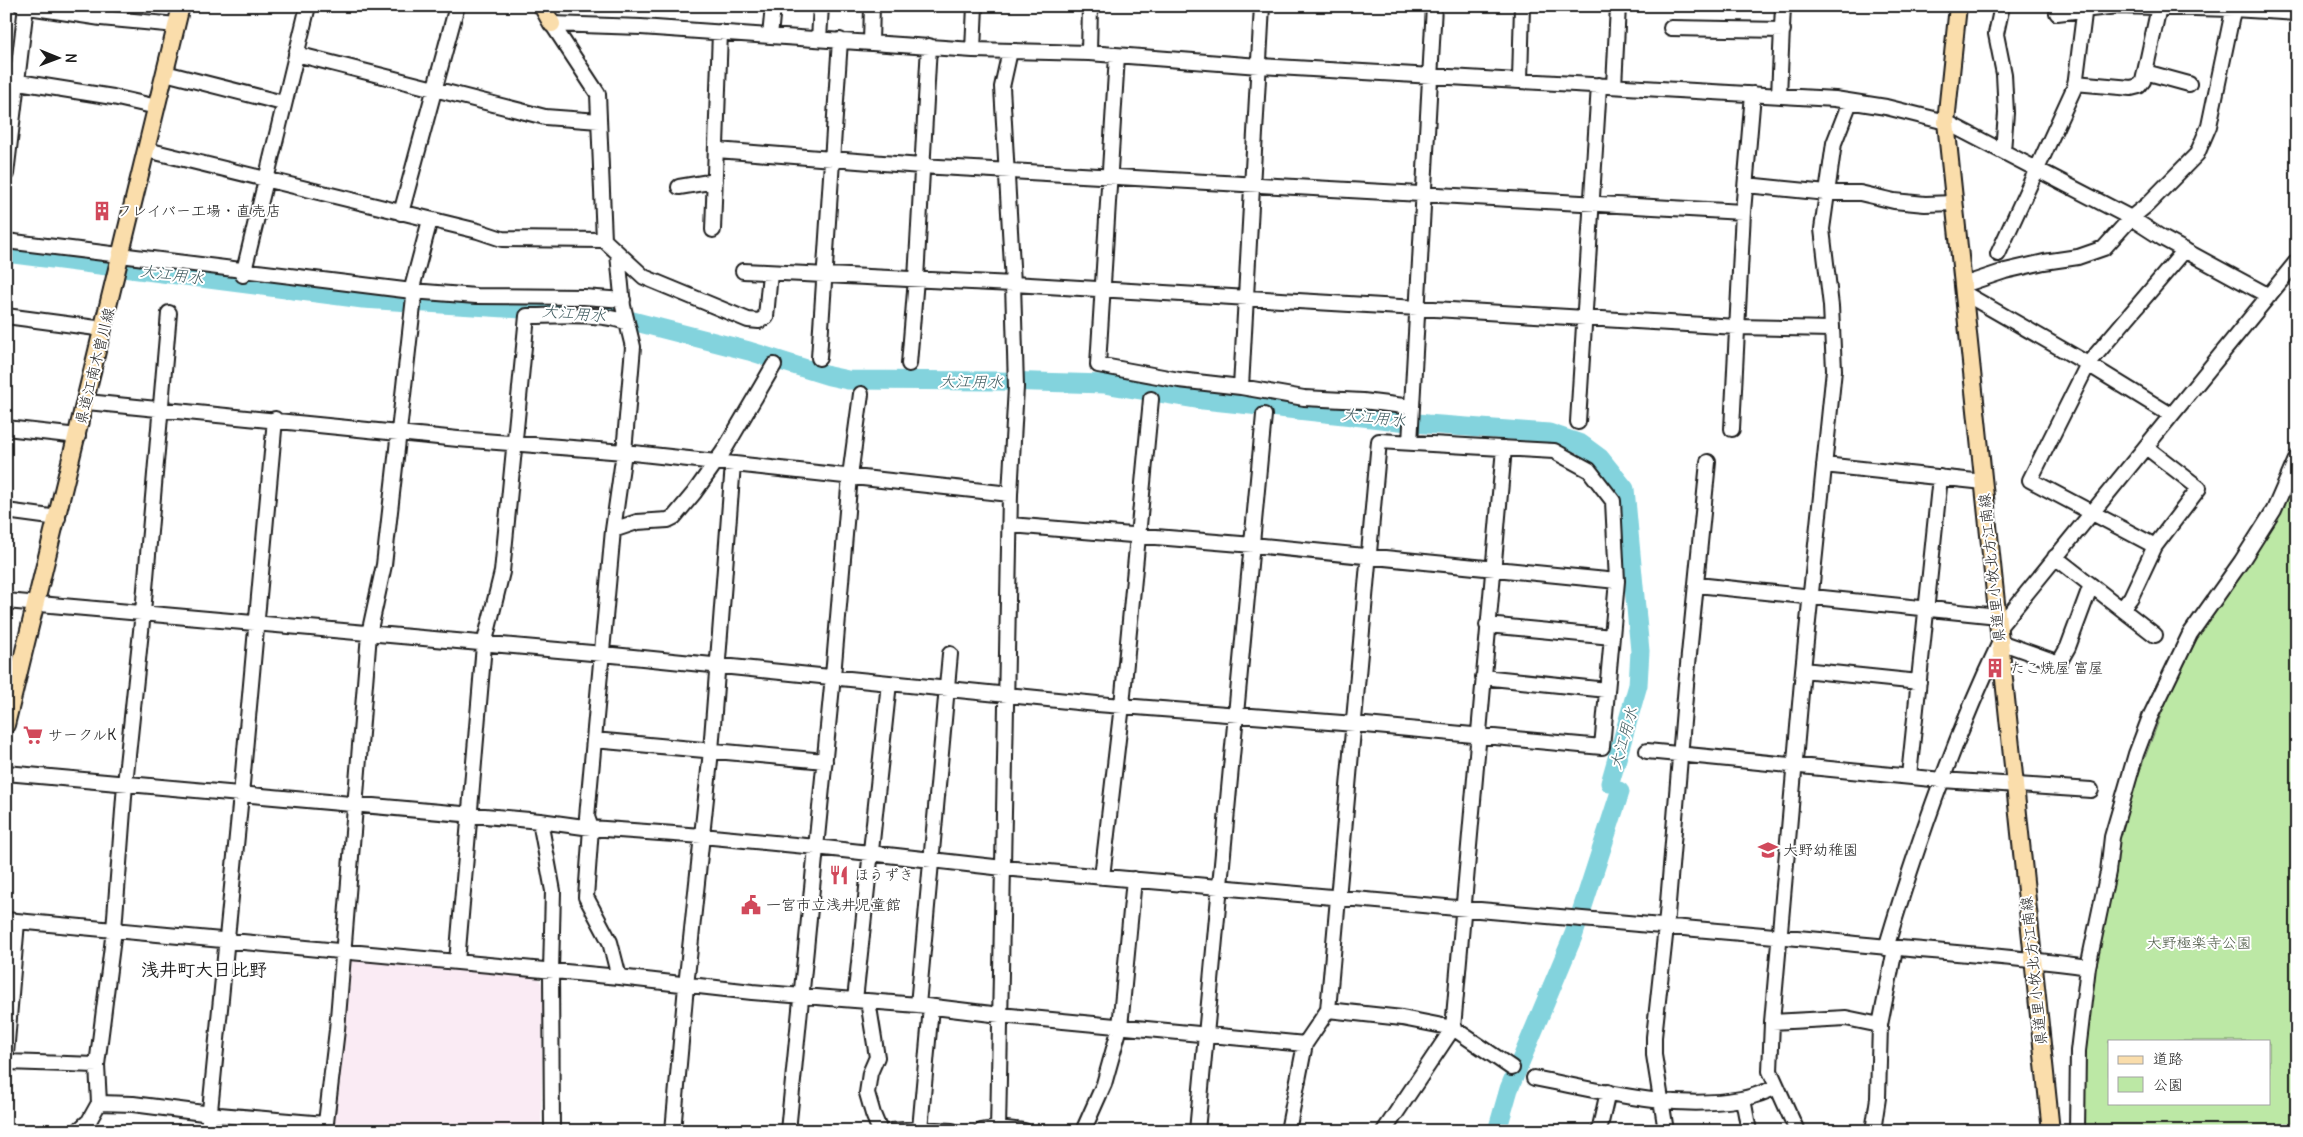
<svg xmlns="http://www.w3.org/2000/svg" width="2303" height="1137" font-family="Delius,'Klee One',sans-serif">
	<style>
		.built { fill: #faebf4 }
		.green { fill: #bce8a5; stroke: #6c8260; fill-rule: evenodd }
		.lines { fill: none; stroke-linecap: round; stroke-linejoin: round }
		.river { stroke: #83d3dd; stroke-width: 19 }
		.minor-casing { stroke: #1c1c1c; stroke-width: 18 }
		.major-casing { stroke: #1c1c1c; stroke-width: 20 }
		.minor { stroke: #fff; stroke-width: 14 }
		.major { stroke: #faddab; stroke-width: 16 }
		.labels { text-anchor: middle; stroke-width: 4; stroke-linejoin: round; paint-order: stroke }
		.poi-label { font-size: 15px; fill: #1c1c1c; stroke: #fff; text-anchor: start }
		.street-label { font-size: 15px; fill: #1c1c1c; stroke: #fff }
		.park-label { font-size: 15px; fill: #4c5945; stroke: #fff }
		.water-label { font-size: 16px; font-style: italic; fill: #405c60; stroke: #fff }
		.quarter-label { font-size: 18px; font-weight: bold; fill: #1c1c1c; stroke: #fff }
	</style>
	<rect width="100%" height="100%" fill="#fff"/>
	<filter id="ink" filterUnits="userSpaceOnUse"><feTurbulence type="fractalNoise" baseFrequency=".02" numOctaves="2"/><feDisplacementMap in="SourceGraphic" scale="10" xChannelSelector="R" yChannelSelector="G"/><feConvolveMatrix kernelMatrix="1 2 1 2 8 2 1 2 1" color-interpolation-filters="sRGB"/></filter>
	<g filter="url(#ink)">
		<!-- built -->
		<path class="built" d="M 357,959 L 534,976 L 540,980 L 543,987 L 541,1131 L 329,1131 L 346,970 L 350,961 Z"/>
		<!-- green -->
		<path class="green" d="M 2297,469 L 2297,1131 L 2084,1131 L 2085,1066 L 2093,969 L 2121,830 L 2133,789 L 2166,702 L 2196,641 L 2276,517 ZM 2109,1041 L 2269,1041 L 2269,1103 L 2109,1103 Z"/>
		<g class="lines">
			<!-- river -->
			<path class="river" d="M 6,253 L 363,299 L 552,311
				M 609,315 L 749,351 L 829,376 L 848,380 L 998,381 L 1105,384 L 1203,400 L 1427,424 L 1549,433 L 1581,444 L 1600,458 L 1625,489 L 1640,651 L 1638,685 L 1610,783
				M 1497,1131 L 1509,1089 L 1574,934 L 1620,792 L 1619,791"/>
			<defs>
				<path id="minor" d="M 22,6 L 101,18 L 177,25
					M 2002,6 L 1996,34 L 2004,74 L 2006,113 L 2003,151
					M 2057,13 L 2117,6 L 2233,9 L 2297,13
					M 552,24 L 641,27 L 973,50 L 1089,53 L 1259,66 L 1835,99 L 1886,107 L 1946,122 L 2131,218 L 2162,238 L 2269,296
					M 552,24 L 598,94 L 604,240
					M 1671,28 L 1783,30
					M 770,36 L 773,6
					M 819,39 L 821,6
					M 871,42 L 872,6
					M 973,50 L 975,6
					M 1089,53 L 1090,6
					M 296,54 L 545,117 L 599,121
					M 1117,56 L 1098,365 L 1179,380 L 1241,387 L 1304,398 L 1363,401 L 1412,407
					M 2145,72 L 2189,84
					M 165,73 L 283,103
					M 6,80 L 113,97 L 157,107
					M 1520,80 L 1522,6
					M 2075,83 L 2131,88 L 2139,86 L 2143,81 L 2159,7
					M 1614,86 L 1618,6
					M 1779,95 L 1783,6
					M 147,150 L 478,231 L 502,239 L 604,240 L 644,277 L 748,320 L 759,321 L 766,317 L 770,273
					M 717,150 L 921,166 L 1743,212
					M 6,174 L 26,6
					M 1746,185 L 1827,193 L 1860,193 L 1894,201 L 1925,204 L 1955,203
					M 679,187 L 715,181
					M 401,213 L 457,6
					M 713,230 L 720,32
					M 6,241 L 412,291 L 476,296 L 584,297 L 623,300
					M 618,254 L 623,306 L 633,347 L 624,452 L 613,530 L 587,817 L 591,828 L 586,897 L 610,942 L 619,977
					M 1998,254 L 2075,86 L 2085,6
					M 743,271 L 1013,284 L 1737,327 L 1831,329
					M 243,275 L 308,6
					M 1963,285 L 2005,271 L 2044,262 L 2078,257 L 2104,248 L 2131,218 L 2147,205 L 2197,154 L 2209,126 L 2234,6
					M 1964,293 L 2088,364 L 2171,415
					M 6,316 L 104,329
					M 819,358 L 840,40
					M 909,364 L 916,279 L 929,46
					M 1241,387 L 1262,6
					M 87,402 L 458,439 L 624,452 L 1010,494
					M 1578,422 L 1599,85
					M 6,428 L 78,436
					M 1732,429 L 1743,212 L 1753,94
					M 1410,443 L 1434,6
					M 1824,465 L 1984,482
					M 6,511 L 58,518
					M 1010,525 L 1253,545 L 1617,581
					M 613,530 L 637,522 L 668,520 L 674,517 L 694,493 L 723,452 L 774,365
					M 2155,546 L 2030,480 L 2088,364 L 2185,250
					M 2055,557 L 2155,635
					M 1697,585 L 1998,616
					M 6,601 L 603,654 L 1097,704 L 1355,724 L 1602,747 L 1617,581 L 1613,501 L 1589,470 L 1554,451 L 1379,441 L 1328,1010 L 1305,1044 L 1288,1131
					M 2122,609 L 2131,597 L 2155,546 L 2199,488 L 2146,447
					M 1487,625 L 1612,637
					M 1999,627 L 2297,261
					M 1803,670 L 1919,682
					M 1483,677 L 1607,690
					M 594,740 L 825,761
					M 1647,751 L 1942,780 L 2091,790
					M 6,773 L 540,821 L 591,828 L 702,836 L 816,847 L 1003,868 L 1820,940 C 1909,951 1999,954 2088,967
					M 1909,776 L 1940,477
					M 540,821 L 553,891 L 551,971 L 552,1131
					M 1102,877 L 1122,705 L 1151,399
					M 6,920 L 619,977 L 752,992 L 918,1005 L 1000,1015 L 1305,1044
					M 1886,948 C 1917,844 1953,740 2000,642 L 2059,663 L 2068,647 L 2091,585
					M 457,962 L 484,645 L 502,572 L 527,316 C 553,316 605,312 627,323
					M 855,1000 L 889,683
					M 868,1001 L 877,1057 L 870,1073 L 867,1093 L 873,1114 L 880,1131
					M 918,1005 L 950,654
					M 1328,1010 L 1402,1018 L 1453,1028 L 1512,1068
					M 1772,1022 L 1846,1018 L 1880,1025
					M 6,1054 L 17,922
					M 6,1062 L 97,1065
					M 1534,1078 C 1601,1091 1672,1111 1741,1099 C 1753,1097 1765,1092 1777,1087
					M 1743,1099 L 1749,1131
					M 99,1103 L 133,1104 L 219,1115 L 325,1124
					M 920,1129 L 931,1007
					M 78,1131 L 89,1121 L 99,1103 L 97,1065 L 114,930 L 125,784 L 143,612 L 169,313
					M 208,1131 L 241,795 L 275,419
					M 325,1131 L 337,1030 L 369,634 L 384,565 L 414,297 L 412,288 L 430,220
					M 673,1131 L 686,986 L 711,751 L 733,464
					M 788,1131 L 833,676 L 850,476 L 861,394
					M 890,1131 L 920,1129 L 952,1131
					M 981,1131 L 998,1128 L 1024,1131
					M 998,1131 L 1010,494 L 1016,387 L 1013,284 L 1002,87 L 1010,51
					M 1083,1131 L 1104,1084 L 1120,1027 L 1134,879
					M 1197,1131 L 1264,415
					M 1384,1131 L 1453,1028 L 1504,448
					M 1599,1131 L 1608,1092
					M 1666,1131 L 1654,1055 L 1654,1037 L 1666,927 L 1686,685 L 1708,462
					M 1797,1131 L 1770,1071 L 1772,1022 L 1803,670 L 1834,370 L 1831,306 L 1822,229 L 1834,143 L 1850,102
					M 1873,1131 L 1878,1098 L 1880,1025 L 1895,949
					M 2077,1131 L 2078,1051 L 2088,967 L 2108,872 L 2112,837 L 2136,754 L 2150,717 L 2190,634 L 2241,562 L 2274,510 L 2297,457"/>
				<path id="major" d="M 542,6 L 552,24
					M 1958,6 L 1946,122 L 2051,1131
					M 6,725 L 181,6"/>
			</defs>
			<!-- minor casing -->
			<use href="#minor" class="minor-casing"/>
			<!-- major casing -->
			<use href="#major" class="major-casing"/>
			<!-- minor -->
			<use href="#minor" class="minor"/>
			<!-- major -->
			<use href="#major" class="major"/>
		</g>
	</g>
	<!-- icons -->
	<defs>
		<symbol id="building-bare" viewBox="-9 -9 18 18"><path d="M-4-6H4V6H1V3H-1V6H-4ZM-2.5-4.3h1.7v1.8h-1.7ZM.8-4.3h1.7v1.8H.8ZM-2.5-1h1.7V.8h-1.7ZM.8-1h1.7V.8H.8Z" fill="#d1495b" stroke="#fff" stroke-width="2.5" paint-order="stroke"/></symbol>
		<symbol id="supermarket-bare" viewBox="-9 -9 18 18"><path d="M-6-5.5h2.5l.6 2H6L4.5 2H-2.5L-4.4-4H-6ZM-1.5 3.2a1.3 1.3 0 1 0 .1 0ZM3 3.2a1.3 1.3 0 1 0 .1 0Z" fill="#d1495b" stroke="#fff" stroke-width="2.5" paint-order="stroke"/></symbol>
		<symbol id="school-bare" viewBox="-9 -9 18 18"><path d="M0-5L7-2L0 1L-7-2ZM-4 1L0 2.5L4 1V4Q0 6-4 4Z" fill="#d1495b" stroke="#fff" stroke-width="2.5" paint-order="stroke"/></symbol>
		<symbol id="restaurant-bare" viewBox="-9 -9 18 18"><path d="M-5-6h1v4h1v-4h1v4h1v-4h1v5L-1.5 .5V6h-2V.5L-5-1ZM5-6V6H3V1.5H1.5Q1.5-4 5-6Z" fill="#d1495b" stroke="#fff" stroke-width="2.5" paint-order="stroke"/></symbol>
		<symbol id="civic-bare" viewBox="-9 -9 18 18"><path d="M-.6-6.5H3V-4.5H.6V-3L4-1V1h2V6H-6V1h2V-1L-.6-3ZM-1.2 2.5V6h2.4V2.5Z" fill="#d1495b" stroke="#fff" stroke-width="2.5" paint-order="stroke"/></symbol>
	</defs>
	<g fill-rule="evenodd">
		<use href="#building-bare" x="88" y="197" width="28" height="28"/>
		<use href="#building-bare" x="1981" y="654" width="28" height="28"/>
		<use href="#supermarket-bare" x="19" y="721" width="28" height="28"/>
		<use href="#school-bare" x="1754" y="836" width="28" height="28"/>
		<use href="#restaurant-bare" x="825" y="861" width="28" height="28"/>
		<use href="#civic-bare" x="737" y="891" width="28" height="28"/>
	</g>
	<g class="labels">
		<!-- poi labels -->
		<g class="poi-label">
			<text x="117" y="216">フレイバー工場・直売店</text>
			<text x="2010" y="673">たこ焼屋 富屋</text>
			<text x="48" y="740">サークルK</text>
			<text x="1783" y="855">大野幼稚園</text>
			<text x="854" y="880">ほうずき</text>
			<text x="766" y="910">一宮市立浅井児童館</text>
		</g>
		<!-- street labels -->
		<g class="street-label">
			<text transform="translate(95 366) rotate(-76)" y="5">県道江南木曽川線</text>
			<text transform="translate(1992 568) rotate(-96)" y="5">県道里小牧北方江南線</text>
			<text transform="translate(2034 971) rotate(-96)" y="5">県道里小牧北方江南線</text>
		</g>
		<!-- park labels -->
		<g class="park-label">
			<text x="2199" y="948">大野極楽寺公園</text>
		</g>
		<!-- water labels -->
		<g class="water-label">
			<text transform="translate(172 274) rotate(7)" y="6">大江用水</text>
			<text transform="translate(574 313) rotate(5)" y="6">大江用水</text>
			<text transform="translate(971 381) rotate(1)" y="6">大江用水</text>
			<text transform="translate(1374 417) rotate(6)" y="6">大江用水</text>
			<text transform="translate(1623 738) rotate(-74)" y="6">大江用水</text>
		</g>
		<!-- quarter labels -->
		<g class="quarter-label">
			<text x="204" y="976">浅井町大日比野</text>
		</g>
	</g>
	<!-- margin -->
	<rect width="2303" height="1137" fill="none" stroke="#fff" stroke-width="25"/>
	<rect x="12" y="12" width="2278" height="1112" fill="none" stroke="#1c1c1c" stroke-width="2" filter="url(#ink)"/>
	<!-- legend -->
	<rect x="2108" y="1040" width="162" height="65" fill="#ffffff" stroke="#a4a4a4"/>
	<rect x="2118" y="1056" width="25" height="8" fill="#faddab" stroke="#a4a4a4"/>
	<text x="2153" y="1064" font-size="15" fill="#1c1c1c">道路</text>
	<rect x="2118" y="1077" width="25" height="15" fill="#bce8a5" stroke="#a4a4a4"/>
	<text x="2153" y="1090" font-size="15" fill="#1c1c1c">公園</text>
	<!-- north arrow -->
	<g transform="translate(58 58) rotate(91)" stroke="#ffffff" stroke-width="4" paint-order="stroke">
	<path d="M0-4L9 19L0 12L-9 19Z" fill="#1c1c1c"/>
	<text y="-8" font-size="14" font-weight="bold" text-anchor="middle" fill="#1c1c1c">N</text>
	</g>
</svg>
